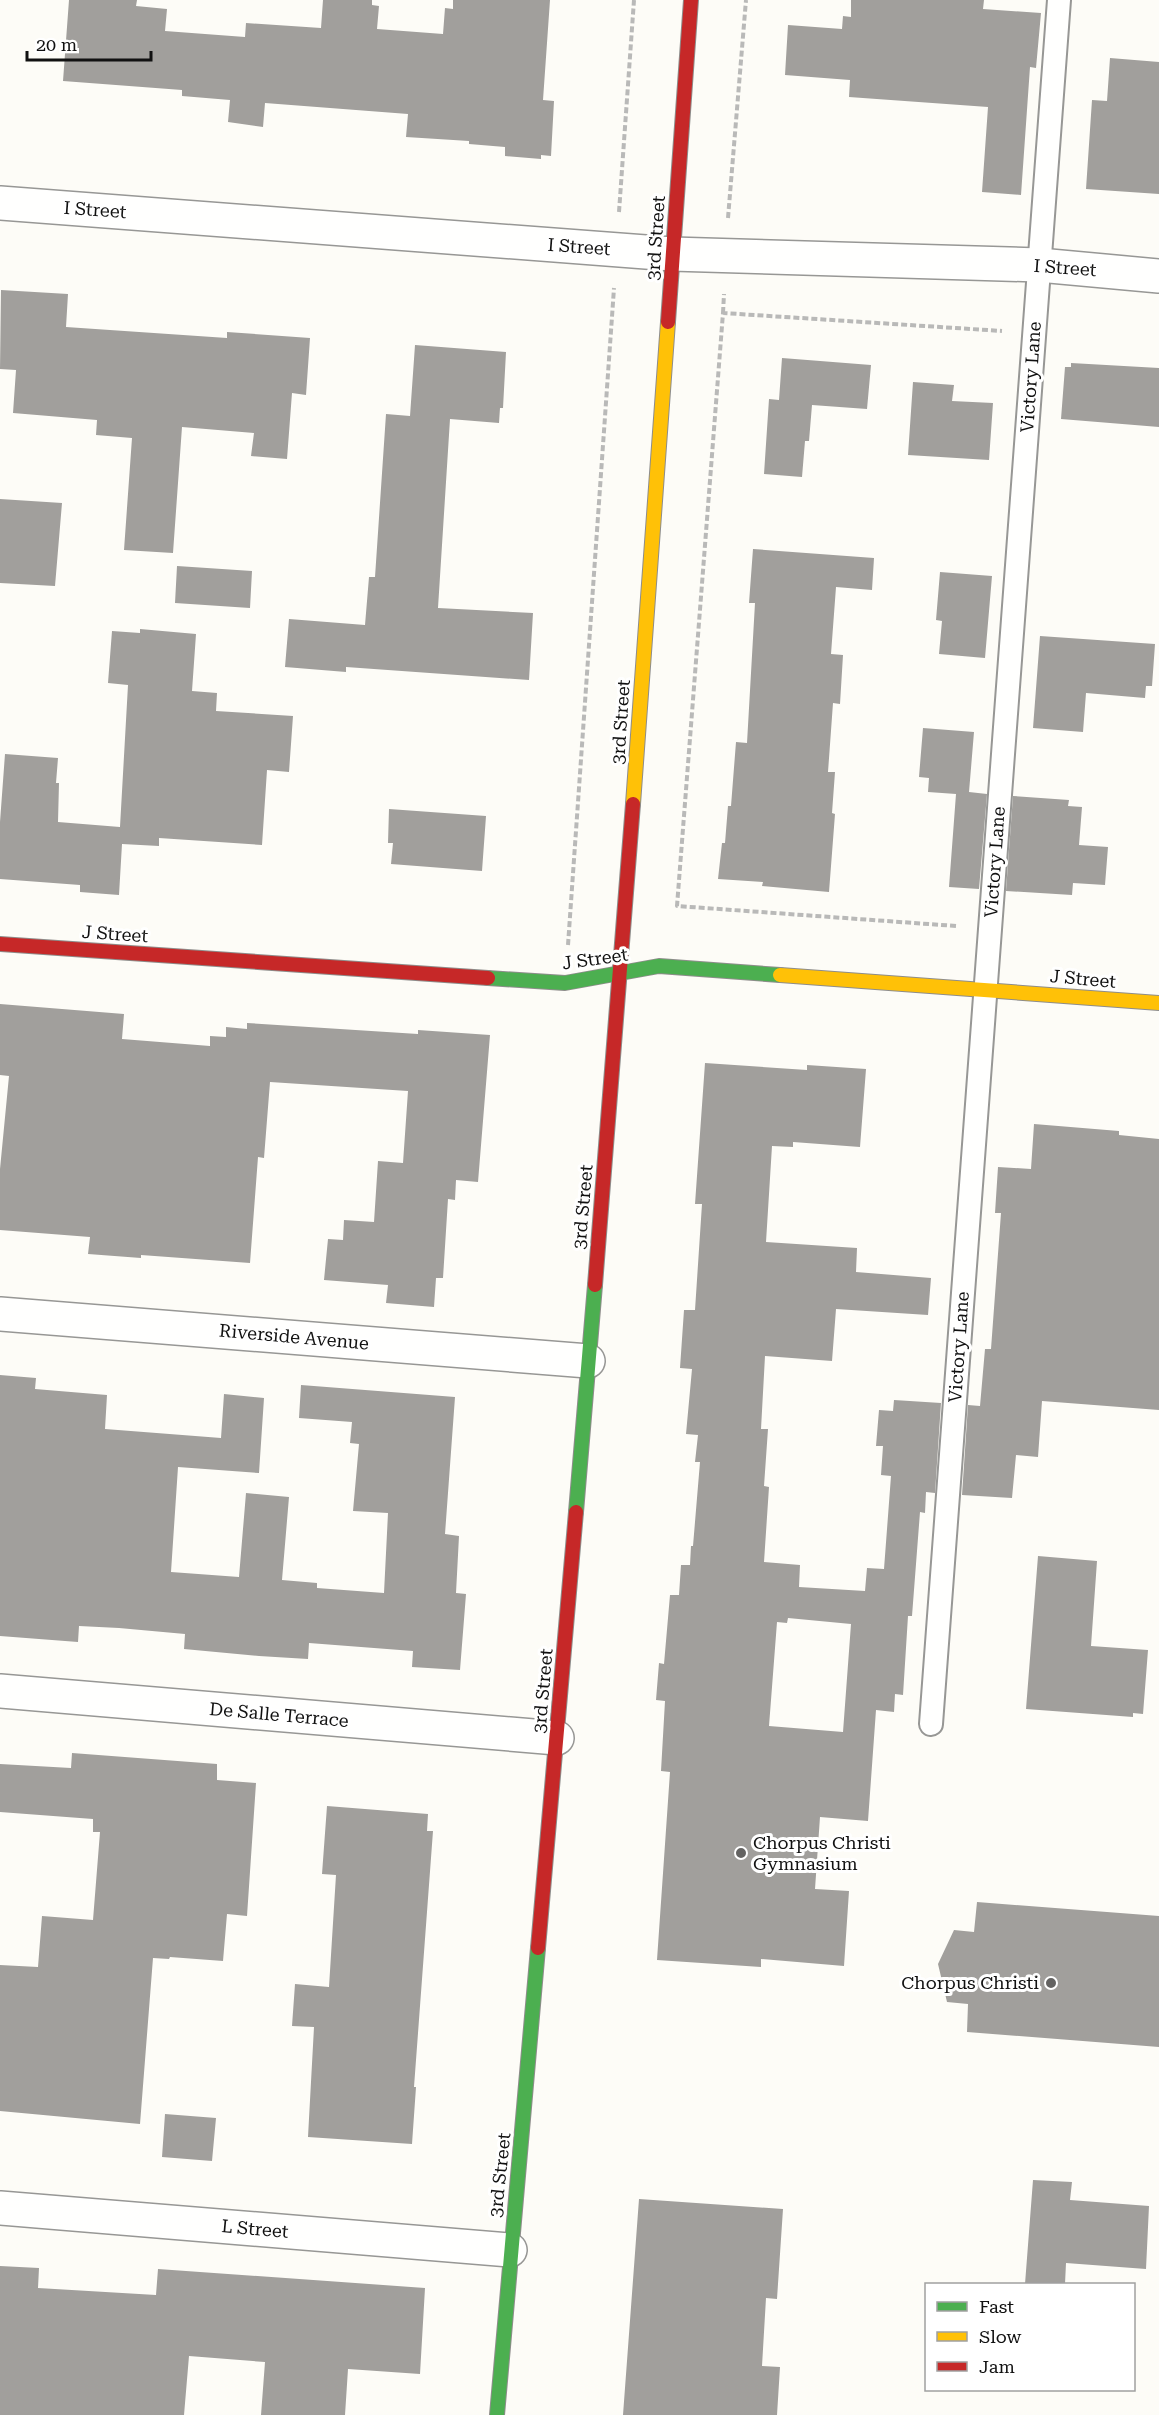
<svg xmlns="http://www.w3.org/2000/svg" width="1159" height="2415" font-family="'Roboto Serif',serif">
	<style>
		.building { fill: #a19f9c; fill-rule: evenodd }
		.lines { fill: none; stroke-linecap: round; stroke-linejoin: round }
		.lane-casing { stroke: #979795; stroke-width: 26 }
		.street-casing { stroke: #979795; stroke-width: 36 }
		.fast-casing { stroke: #8e8d8b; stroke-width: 16 }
		.slow-casing { stroke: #8e8d8b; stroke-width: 16 }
		.jam-casing { stroke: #8e8d8b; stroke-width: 16 }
		.path { stroke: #b9b9b8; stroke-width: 4; stroke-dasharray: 6 3; stroke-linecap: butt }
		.lane { stroke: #fffffe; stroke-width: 22 }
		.street { stroke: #fffffe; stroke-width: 33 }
		.fast { stroke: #4caf50; stroke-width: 14 }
		.slow { stroke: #ffc107; stroke-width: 14 }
		.jam { stroke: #c62828; stroke-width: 14 }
		.poi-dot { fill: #646362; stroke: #fff; stroke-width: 2 }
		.labels { text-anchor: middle; stroke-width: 6; stroke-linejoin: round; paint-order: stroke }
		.street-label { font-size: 18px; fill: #111; stroke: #fff }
		.poi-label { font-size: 18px; fill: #111; stroke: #fff; text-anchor: start }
	</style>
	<rect width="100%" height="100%" fill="#fdfcf7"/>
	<!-- building -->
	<path class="building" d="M 69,0 L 137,0 L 136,6 L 167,9 L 165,31 L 245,37 L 246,23 L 321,28 L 323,0 L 372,0 L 372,5 L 379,6 L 377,29 L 443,34 L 445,8 L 453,9 L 453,0 L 550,0 L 543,100 L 554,101 L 551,156 L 541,155 L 541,159 L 505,156 L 505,147 L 469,144 L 469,141 L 406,137 L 408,114 L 265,103 L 263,127 L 228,122 L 230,100 L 182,96 L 182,90 L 63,81 Z
		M 851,0 L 984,0 L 983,9 L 1041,13 L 1036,68 L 1030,67 L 1021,195 L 982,192 L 988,107 L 849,97 L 850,80 L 785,75 L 788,25 L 842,29 L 843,16 L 851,17 Z
		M 1110,58 L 1159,62 L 1159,194 L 1086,189 L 1092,100 L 1107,101 Z
		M 1,290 L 68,294 L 66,327 L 227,338 L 227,332 L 310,338 L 306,395 L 292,393 L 287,459 L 251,456 L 254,433 L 182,427 L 173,553 L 124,550 L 132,438 L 96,435 L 97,420 L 13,413 L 16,370 L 0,369 Z
		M 415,345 L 506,352 L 503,408 L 500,408 L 499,423 L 450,419 L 438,608 L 533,613 L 529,680 L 346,667 L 346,672 L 285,667 L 289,619 L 365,625 L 369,577 L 375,577 L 386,414 L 410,416 Z
		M 782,358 L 871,365 L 867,409 L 812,405 L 809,441 L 805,441 L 802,477 L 764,474 L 769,399 L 779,400 Z
		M 1071,363 L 1159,368 L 1159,427 L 1061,419 L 1065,367 L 1071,367 Z
		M 913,382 L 954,385 L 952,401 L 993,403 L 989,460 L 908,455 Z
		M 0,499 L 62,503 L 55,586 L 0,583 Z
		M 753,549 L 874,558 L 872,590 L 836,587 L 831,654 L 843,655 L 840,704 L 833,703 L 828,772 L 835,772 L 832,813 L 835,814 L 829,892 L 762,886 L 763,882 L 718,879 L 722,843 L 725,843 L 728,806 L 731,806 L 736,742 L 747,743 L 755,603 L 749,603 Z
		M 177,566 L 252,571 L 250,608 L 175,603 Z
		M 940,572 L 992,576 L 985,658 L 939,654 L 942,621 L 936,620 Z
		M 140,629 L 196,634 L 192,691 L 217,693 L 216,711 L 293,716 L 289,772 L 267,770 L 262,845 L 159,838 L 159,846 L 122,844 L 119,895 L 80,892 L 80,885 L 0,879 L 0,822 L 5,754 L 58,758 L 56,783 L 59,783 L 58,822 L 120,827 L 128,685 L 108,683 L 112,631 L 140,633 Z
		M 1040,636 L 1155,644 L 1152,686 L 1146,686 L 1145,698 L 1086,693 L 1083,732 L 1033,728 Z
		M 923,728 L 974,732 L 969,792 L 987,794 L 979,889 L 949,887 L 956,794 L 928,792 L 929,778 L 919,777 Z
		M 1013,796 L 1069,800 L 1068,806 L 1082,807 L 1079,845 L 1108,847 L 1105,885 L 1073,883 L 1072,895 L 1006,891 Z
		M 389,809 L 486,816 L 482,871 L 391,864 L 393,843 L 388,843 Z
		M 0,1004 L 124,1014 L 122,1039 L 210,1046 L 210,1036 L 226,1037 L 226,1027 L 247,1029 L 247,1023 L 418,1034 L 418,1030 L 490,1035 L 478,1182 L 456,1180 L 455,1200 L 448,1199 L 443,1278 L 436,1278 L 434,1307 L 386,1303 L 388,1285 L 324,1280 L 328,1239 L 343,1240 L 344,1220 L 374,1222 L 378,1161 L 403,1163 L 408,1091 L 270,1082 L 264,1158 L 258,1157 L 250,1263 L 141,1255 L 141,1258 L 88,1254 L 90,1237 L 0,1230 L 0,1169 L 9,1076 L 0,1075 Z
		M 705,1063 L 807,1070 L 807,1065 L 866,1069 L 860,1147 L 793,1142 L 793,1147 L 772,1146 L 766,1242 L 857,1248 L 856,1272 L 931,1278 L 928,1315 L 836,1309 L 832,1361 L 765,1356 L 761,1429 L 768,1429 L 764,1486 L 769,1487 L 764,1562 L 800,1565 L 799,1587 L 865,1591 L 867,1568 L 884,1569 L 891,1476 L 881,1475 L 883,1446 L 876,1446 L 879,1410 L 893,1411 L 894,1400 L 941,1403 L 935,1493 L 926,1492 L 925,1513 L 920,1512 L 912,1616 L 908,1616 L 903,1695 L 895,1694 L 894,1712 L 876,1710 L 868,1821 L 820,1817 L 815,1889 L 849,1891 L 844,1966 L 761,1959 L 761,1967 L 657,1960 L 670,1772 L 661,1771 L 665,1701 L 656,1700 L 659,1663 L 664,1664 L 670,1595 L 679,1595 L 681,1565 L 690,1565 L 691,1546 L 693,1546 L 700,1462 L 695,1462 L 698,1435 L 686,1434 L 692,1369 L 680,1368 L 684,1310 L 695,1310 L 702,1204 L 695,1204 ZM 788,1618 L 851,1624 L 843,1732 L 769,1726 L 777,1622 L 787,1623 Z
		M 1034,1124 L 1119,1131 L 1119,1135 L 1159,1139 L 1159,1410 L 1042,1401 L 1038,1457 L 1016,1455 L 1012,1498 L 962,1495 L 968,1405 L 980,1406 L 985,1349 L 991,1349 L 1001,1213 L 995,1213 L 998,1167 L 1031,1169 Z
		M 0,1375 L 36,1378 L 35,1389 L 107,1395 L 105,1429 L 221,1438 L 224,1394 L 264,1398 L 259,1473 L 178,1467 L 171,1572 L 239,1577 L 246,1493 L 289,1497 L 282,1580 L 317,1583 L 317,1588 L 384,1593 L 388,1513 L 353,1511 L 359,1444 L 350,1443 L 352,1422 L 299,1418 L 301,1385 L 455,1397 L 445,1534 L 459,1536 L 456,1593 L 466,1594 L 460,1670 L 412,1667 L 413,1651 L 309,1643 L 308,1659 L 259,1656 L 184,1649 L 185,1634 L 119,1628 L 79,1626 L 78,1642 L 0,1636 Z
		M 1038,1556 L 1097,1561 L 1091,1646 L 1148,1650 L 1143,1714 L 1133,1713 L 1133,1717 L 1026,1709 Z
		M 72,1753 L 217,1764 L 217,1780 L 256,1783 L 247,1916 L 227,1914 L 223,1961 L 170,1957 L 169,1959 L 153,1958 L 140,2124 L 0,2111 L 0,1965 L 38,1967 L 42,1916 L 93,1920 L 100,1832 L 93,1832 L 93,1819 L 0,1812 L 0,1764 L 71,1768 Z
		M 327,1806 L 428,1814 L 427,1831 L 433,1831 L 414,2087 L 416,2087 L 412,2144 L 308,2137 L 314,2027 L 292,2026 L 295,1984 L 329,1987 L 336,1875 L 322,1874 Z
		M 977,1902 L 1159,1916 L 1159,2047 L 967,2032 L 968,2004 L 947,2002 L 938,1964 L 954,1930 L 974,1932 Z
		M 165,2114 L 216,2118 L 212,2161 L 162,2157 Z
		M 1033,2180 L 1072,2182 L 1070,2200 L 1149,2206 L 1146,2269 L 1066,2263 L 1065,2284 L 1025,2284 Z
		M 639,2199 L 783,2209 L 777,2299 L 766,2298 L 762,2366 L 780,2367 L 777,2415 L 623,2415 Z
		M 0,2266 L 39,2268 L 38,2288 L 156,2295 L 158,2269 L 425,2288 L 420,2374 L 348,2369 L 345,2415 L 261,2415 L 265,2362 L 189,2356 L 184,2415 L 0,2415 Z"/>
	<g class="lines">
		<defs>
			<path id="lane" d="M 931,1724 L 1059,0"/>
			<path id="street" d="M 0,203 L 672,254 L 1039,265 L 1159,276
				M 0,1314 L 588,1361
				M 0,1691 L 557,1738
				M 0,2208 L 510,2250"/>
			<path id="fast" d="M 488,978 L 565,983 L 659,966 L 780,975
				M 576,1512 L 595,1285
				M 497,2415 L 538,1948"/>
			<path id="slow" d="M 633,804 L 668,322
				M 780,975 L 1159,1003"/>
			<path id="jam" d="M 668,322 L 691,0
				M 0,944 L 488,978
				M 595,1285 L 633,804
				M 538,1948 L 576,1512"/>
		</defs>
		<!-- lane casing -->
		<use href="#lane" class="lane-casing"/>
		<!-- street casing -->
		<use href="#street" class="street-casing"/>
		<!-- fast casing -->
		<use href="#fast" class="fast-casing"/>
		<!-- slow casing -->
		<use href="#slow" class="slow-casing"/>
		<!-- jam casing -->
		<use href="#jam" class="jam-casing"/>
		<!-- path -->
		<path class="path" d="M 619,212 L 634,0
			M 728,218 L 746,0
			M 723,313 L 724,294
			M 956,926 L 677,906 L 723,313 L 1002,331
			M 568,945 L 614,288"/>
		<!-- lane -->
		<use href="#lane" class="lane"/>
		<!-- street -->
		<use href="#street" class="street"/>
		<!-- fast -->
		<use href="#fast" class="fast"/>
		<!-- slow -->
		<use href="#slow" class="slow"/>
		<!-- jam -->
		<use href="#jam" class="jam"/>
	</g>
	<!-- markers -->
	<g class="poi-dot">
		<circle cx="741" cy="1853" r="6"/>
		<circle cx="1051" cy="1983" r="6"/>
	</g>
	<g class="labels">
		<!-- street labels -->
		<g class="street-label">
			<text transform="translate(95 210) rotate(4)" y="6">I Street</text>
			<text transform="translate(656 238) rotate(-86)" y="6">3rd Street</text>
			<text transform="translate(579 247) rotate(4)" y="6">I Street</text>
			<text transform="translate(1065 268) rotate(4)" y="6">I Street</text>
			<text transform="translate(1031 377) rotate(-86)" y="6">Victory Lane</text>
			<text transform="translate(621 722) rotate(-86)" y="6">3rd Street</text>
			<text transform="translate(995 862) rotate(-86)" y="6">Victory Lane</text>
			<text transform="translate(115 934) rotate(4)" y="6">J Street</text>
			<text transform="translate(595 959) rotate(-8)" y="6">J Street</text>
			<text transform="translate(1083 979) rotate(5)" y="6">J Street</text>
			<text transform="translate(583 1207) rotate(-85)" y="6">3rd Street</text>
			<text transform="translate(294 1337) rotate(5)" y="6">Riverside Avenue</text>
			<text transform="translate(959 1347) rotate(-86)" y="6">Victory Lane</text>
			<text transform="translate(543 1691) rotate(-85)" y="6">3rd Street</text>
			<text transform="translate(279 1715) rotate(5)" y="6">De Salle Terrace</text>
			<text transform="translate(500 2175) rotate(-84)" y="6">3rd Street</text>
			<text transform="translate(255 2229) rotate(5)" y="6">L Street</text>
		</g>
		<!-- poi labels -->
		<g class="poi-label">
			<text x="753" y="1849">Chorpus Christi<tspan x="753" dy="21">Gymnasium</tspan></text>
			<text x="1039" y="1989" text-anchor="end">Chorpus Christi</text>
		</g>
	</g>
	<!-- legend -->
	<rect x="925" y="2283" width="210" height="108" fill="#ffffff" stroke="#a0a0a0" stroke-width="1.5"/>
	<rect x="937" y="2302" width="30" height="9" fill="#4caf50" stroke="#a0a0a0" stroke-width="1.5"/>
	<text x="979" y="2313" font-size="18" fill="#111111">Fast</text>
	<rect x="937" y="2332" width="30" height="9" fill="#ffc107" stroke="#a0a0a0" stroke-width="1.5"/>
	<text x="979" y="2343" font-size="18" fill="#111111">Slow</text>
	<rect x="937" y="2362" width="30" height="9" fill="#c62828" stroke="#a0a0a0" stroke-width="1.5"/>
	<text x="979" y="2373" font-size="18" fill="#111111">Jam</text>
	<!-- scale -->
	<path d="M27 51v9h124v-9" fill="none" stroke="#111111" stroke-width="3"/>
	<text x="36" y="51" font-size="18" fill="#111111" stroke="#ffffff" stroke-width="4.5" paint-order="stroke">20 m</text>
</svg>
